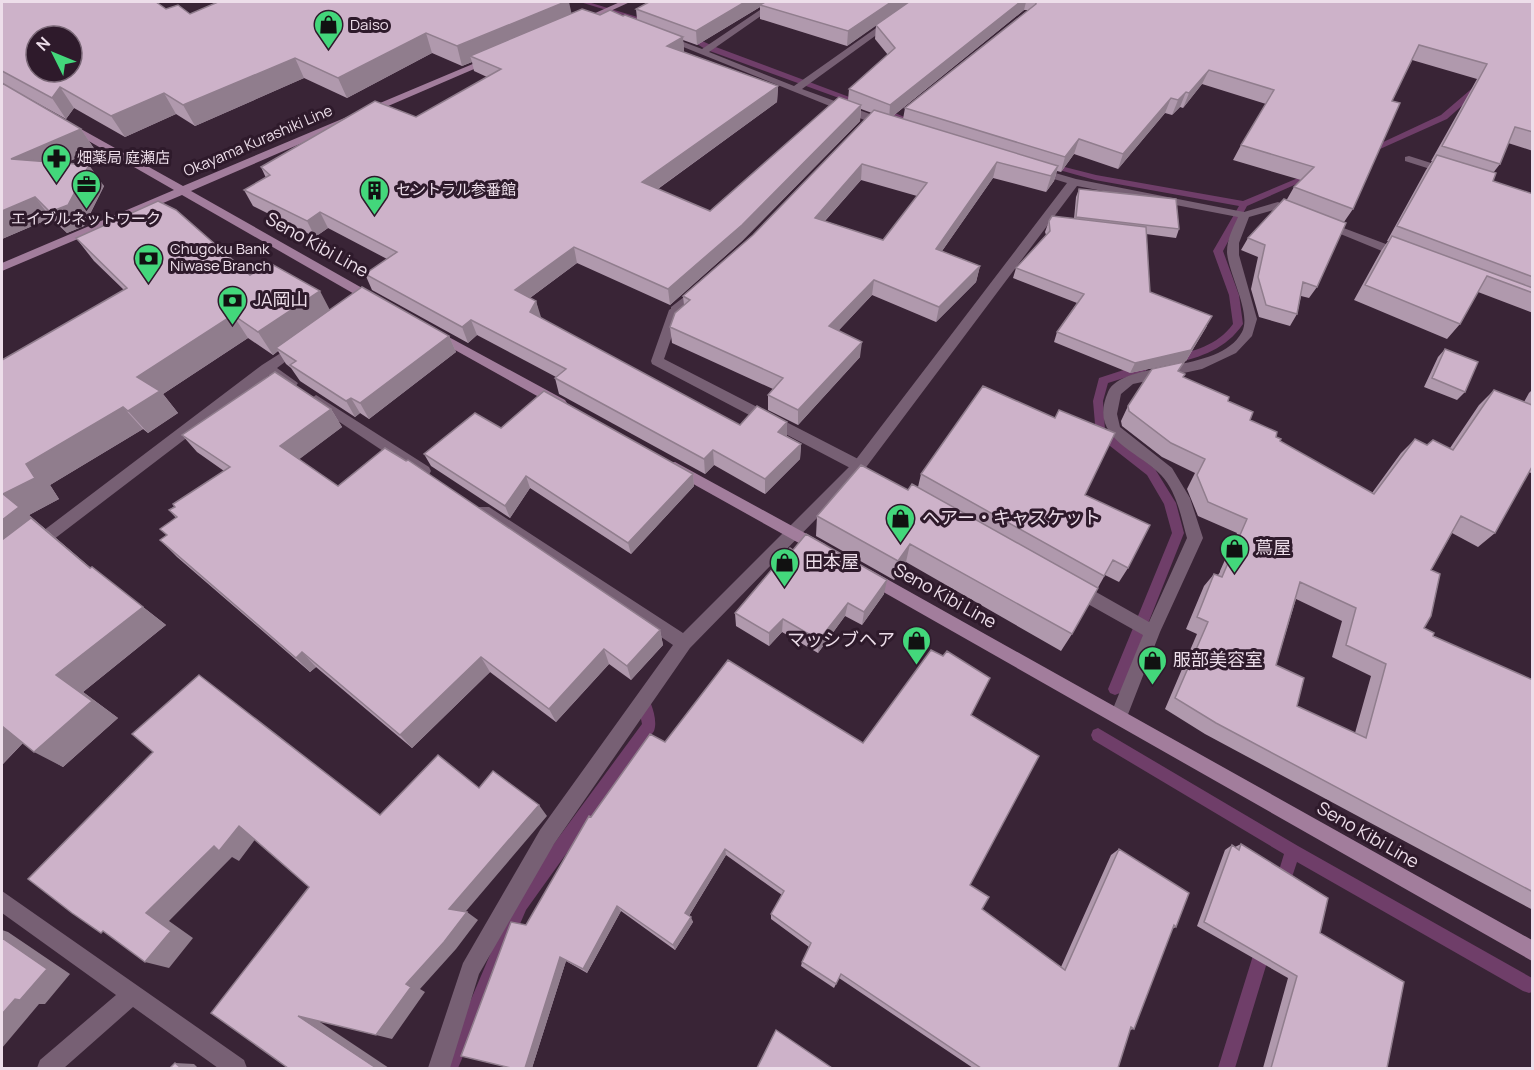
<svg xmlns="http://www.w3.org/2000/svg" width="1534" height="1070" font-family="Manrope,'Noto Sans JP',sans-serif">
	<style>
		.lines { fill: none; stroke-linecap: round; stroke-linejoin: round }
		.stream { fill: #6f3e69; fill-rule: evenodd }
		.service { fill: #776074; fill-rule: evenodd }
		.minor { fill: #776074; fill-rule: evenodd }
		.secondary { fill: #a27d9c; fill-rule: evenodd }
		.wall { fill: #b099ad; fill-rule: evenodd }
		.shaded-wall { fill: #907d8d }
		.building { fill: #cdb2c9; stroke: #907d8d; stroke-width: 1.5; fill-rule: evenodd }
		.labels { text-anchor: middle; stroke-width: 6; stroke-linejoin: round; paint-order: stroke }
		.far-poi-label { font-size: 15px; fill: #eddeea; stroke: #2e1a2b; text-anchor: start }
		.far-street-label { font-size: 15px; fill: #eddeea; stroke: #2e1a2b }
		.street-label { font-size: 18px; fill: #eddeea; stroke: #2e1a2b }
		.poi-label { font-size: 18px; fill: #eddeea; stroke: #2e1a2b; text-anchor: start }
	</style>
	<rect width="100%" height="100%" fill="#392436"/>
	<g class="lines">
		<!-- stream -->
		<path class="stream" d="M 580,2 L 588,2 L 654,22 L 649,23 Z
			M 687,34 L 713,46 L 868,104 L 861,106 L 707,50 L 685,37 L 683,36 Z
			M 1476,85 L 1483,87 L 1447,119 L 1371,153 L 1364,151 L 1441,115 Z
			M 877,108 L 883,108 L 921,124 L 914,126 L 877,112 Z
			M 1045,162 L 1096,175 L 1243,201 L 1310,173 L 1317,175 L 1247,206 L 1223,251 L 1239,295 L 1243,324 C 1226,349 1201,357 1173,364 L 1169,363 L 1168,360 L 1169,357 C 1194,351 1217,346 1233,324 L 1229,295 L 1213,251 L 1239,206 L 1095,180 L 1045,166 Z
			M 1142,364 L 1146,365 L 1147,368 L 1146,371 L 1108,383 L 1103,401 L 1105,430 L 1155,469 L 1176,503 L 1184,533 L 1122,689 L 1120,693 L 1115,695 L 1110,693 L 1108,689 L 1172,533 L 1164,504 L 1147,475 L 1096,435 L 1093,401 L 1099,378 Z
			M 646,703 L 651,704 C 654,712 657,723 654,731 L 526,910 L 458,1068 L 442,1068 L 514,898 L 642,724 L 639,709 L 641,704 Z
			M 1098,728 L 1298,846 L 1532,978 L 1532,992 L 1529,993 L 1523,991 L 1297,862 L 1287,892 L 1282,895 L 1277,892 L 1274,887 L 1284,854 L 1093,740 L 1091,735 L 1093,730 Z
			M 1264,938 L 1270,940 L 1272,946 L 1235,1068 L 1218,1068 L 1256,946 L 1258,940 Z"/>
		<!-- service -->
		<path class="service" d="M 675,306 L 681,310 L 664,359 L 864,462 L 866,466 L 864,470 L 854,470 L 652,364 L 651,361 L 669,310 Z"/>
		<!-- minor -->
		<path class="minor" d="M 772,2 L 781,2 L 709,52 L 794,86 L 913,2 L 922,2 L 802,89 L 889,121 L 889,125 L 867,121 L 661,38 L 668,36 L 702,49 Z
			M 1409,156 L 1453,170 L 1454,172 L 1449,175 L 1405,161 L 1405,157 Z
			M 1038,168 L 1076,179 L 1244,212 L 1278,202 L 1302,213 L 1297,216 L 1277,209 L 1249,217 L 1239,243 L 1239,255 L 1257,319 L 1252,336 L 1236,353 L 1202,369 L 1133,384 L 1121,394 L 1117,414 L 1120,427 L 1172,468 L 1190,498 L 1203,538 L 1160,632 L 1125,722 L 1119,724 L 1113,722 L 1110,716 L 1143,635 L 1070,594 L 1068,589 L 1070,584 L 1076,582 L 1082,584 L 1149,622 L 1187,538 C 1181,517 1177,492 1161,475 C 1136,449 1088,438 1108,392 C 1123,359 1219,375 1242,332 C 1252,313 1228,273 1227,252 C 1227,239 1233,228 1238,217 L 1077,186 L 864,470 L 690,648 L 554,844 L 479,974 L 450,1068 L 428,1068 L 463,963 L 540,830 L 673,645 L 479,515 L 477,511 L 479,507 L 489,507 L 683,633 L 854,462 L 1067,183 L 1034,173 L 1033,171 Z
			M 1325,221 L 1407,252 L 1409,255 L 1407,258 L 1399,258 L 1321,226 L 1319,224 Z
			M 698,286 L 704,290 L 702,293 L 679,313 L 671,313 L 671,307 Z
			M 298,342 L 304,346 L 302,349 L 277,368 L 298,383 L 296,386 L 286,386 L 269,375 L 7,575 L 2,576 L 2,562 L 262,365 Z
			M 316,395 L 429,467 L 431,471 L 429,475 L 419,475 L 311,403 L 309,400 Z
			M 2,891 L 244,1060 L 247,1068 L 218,1068 L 133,1007 L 64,1068 L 37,1068 L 40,1060 L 116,995 L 2,913 Z"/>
		<!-- secondary -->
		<path class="secondary" d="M 620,2 L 630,2 L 582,24 L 575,22 Z
			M 487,58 L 495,60 L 191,191 L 378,297 L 378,303 L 370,303 L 182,195 L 2,271 L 2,263 L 174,190 L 66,128 L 66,124 L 72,124 L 183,186 Z
			M 434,329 L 565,400 L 567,403 L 565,406 L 555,406 L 430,336 L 428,333 L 430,330 Z
			M 675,462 L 825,544 L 828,548 L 825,552 L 820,554 L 815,552 L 670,471 L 668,467 L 670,463 Z
			M 869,569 L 1532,940 L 1532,961 L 864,581 L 861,576 L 864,571 Z"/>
	</g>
	<!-- wall -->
	<path class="wall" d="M 2,2 L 166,9 L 190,14 L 571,13 L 623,16 L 637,19 L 636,9 L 649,2 L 1533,2 L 1533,151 L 1508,143 L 1500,164 L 1493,173 L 1493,181 L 1533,194 L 1533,313 L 1478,292 L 1460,324 L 1447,339 L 1354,300 L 1381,251 L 1388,241 L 1387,241 L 1426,170 L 1432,161 L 1431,161 L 1477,79 L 1412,60 L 1392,101 L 1353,209 L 1344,222 L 1317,287 L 1309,298 L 1301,296 L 1297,314 L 1290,326 L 1259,317 L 1251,289 L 1258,257 L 1241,250 L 1248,238 L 1286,201 L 1294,187 L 1301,180 L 1233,160 L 1241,145 L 1266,104 L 1202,84 L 1183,108 L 1180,107 L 1172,115 L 1165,113 L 1118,169 L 1074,154 L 1061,172 L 1057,171 L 1054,181 L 1046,192 L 993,178 L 942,251 L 980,266 L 976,282 L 936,322 L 872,295 L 838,331 L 860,357 L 798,425 L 768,410 L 768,395 L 773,389 L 672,343 L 670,327 L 684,305 L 683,296 L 753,235 L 872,113 L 861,109 L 860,121 L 742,241 L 670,305 L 577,263 L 530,298 L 536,301 L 540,318 L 740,425 L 787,422 L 787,436 L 801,444 L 800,459 L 765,494 L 714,465 L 705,474 L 559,394 L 555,378 L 556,377 L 477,335 L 468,343 L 372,290 L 365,274 L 387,259 L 328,228 L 315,237 L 253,206 L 244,190 L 266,178 L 261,167 L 416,117 L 487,77 L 474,71 L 472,62 L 462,66 L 432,53 L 347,98 L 304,78 L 195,126 L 176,114 L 125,137 L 74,108 L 66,119 L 3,84 L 81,129 L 95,150 L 65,163 L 104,186 L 84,226 L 67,233 L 51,218 L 2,239 ZM 760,7 L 760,19 L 847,46 L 876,25 L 875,39 L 888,55 L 849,89 L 848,100 L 710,211 L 658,189 L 777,102 L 778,86 L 684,52 L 683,40 L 697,45 ZM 1024,10 L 1028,10 L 905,108 L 903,119 L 893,116 ZM 861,180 L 917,196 L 883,240 L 825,221 Z
		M 1079,189 L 1179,229 L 1176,238 L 1146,234 L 1150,292 L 1207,326 L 1186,361 L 1130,373 L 1054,342 L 1057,332 L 1077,303 L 1013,278 L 1016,268 L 1046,235 L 1045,232 L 1049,221 L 1074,219 L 1076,197 Z
		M 76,238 L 250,275 L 330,310 L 449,336 L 456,352 L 369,419 L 360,413 L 355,417 L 300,381 L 291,368 L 286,364 L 278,351 L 273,355 L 248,338 L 163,394 L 178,413 L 148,433 L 143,429 L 50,485 L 59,499 L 29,515 L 91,568 L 143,607 L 166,625 L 83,692 L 118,718 L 63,767 L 23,743 L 2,765 L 2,360 L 124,290 L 94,261 Z
		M 1445,349 L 1465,392 L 1457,400 L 1424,387 L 1438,357 Z
		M 1179,371 L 1183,377 L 1228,401 L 1250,420 L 1276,437 L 1280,441 L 1372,493 L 1401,453 L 1415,439 L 1427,445 L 1450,448 L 1479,405 L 1494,390 L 1524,402 L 1529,393 L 1533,389 L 1533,474 L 1529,472 L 1495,533 L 1478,547 L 1452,533 L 1431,570 L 1424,628 L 1433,636 L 1533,680 L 1533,910 L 1205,734 L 1165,709 L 1197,634 L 1186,629 L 1204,586 L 1214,574 L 1218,575 L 1220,572 L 1220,571 L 1237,533 L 1198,516 L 1187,489 L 1195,473 L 1162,457 L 1122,426 L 1121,421 L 1128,406 ZM 1296,599 L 1342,621 L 1332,657 L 1371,676 L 1355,733 L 1297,706 L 1276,665 Z
		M 331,409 L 342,427 L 299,459 L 338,486 L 660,630 L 663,645 L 631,680 L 609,664 L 556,722 L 490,672 L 412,748 L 316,667 L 310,672 L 177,557 L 160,540 L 167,535 L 160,529 L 176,518 L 169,510 L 224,471 L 197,452 L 182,435 Z
		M 501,428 L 693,474 L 694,486 L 631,554 L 530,488 L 510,518 L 431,466 L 424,454 Z
		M 921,474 L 1085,495 L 1128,568 L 1119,582 L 1105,575 L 1072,634 L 1061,651 L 906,562 L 894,580 L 816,536 L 817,516 L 918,487 Z
		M 884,594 L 862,625 L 845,616 L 818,653 L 782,632 L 769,646 L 736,626 L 735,613 Z
		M 971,715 L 970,885 L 982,909 L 1061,967 L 1111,855 L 1119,849 L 1176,927 L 1172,929 L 1134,1029 L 1130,1030 L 1118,1068 L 973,1068 L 839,978 L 834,988 L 801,966 L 802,962 L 809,947 L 771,919 L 771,914 L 782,895 L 726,855 L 689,916 L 693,922 L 675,950 L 621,911 L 587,973 L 566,961 L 532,1068 L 526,925 L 591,817 L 665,742 L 863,743 Z
		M 1241,844 L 1320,933 L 1387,1068 L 1263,1068 L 1288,978 L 1197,926 L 1225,850 L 1232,845 L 1235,847 Z"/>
	<!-- shaded-wall -->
	<path class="shaded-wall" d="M 565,2 L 569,2 L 573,20 L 470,56 L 472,62 L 462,66 L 457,46 Z
		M 745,2 L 768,2 L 760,5 L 760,7 L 697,45 L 696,31 Z
		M 891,2 L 910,2 L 847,46 L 848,31 Z
		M 1020,2 L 1026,2 L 1024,10 L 889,119 L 890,105 Z
		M 426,33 L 432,53 L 347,98 L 338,78 Z
		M 683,37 L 684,52 L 667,46 Z
		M 295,58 L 304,78 L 195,126 L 183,105 Z
		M 1209,70 L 1202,84 L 1183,108 L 1189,93 Z
		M 778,86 L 777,102 L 645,198 L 642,182 Z
		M 60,87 L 74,108 L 66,119 L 52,98 Z
		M 1186,92 L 1180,107 L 1172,115 L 1178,100 Z
		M 164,93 L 176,114 L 125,137 L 111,116 Z
		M 1171,98 L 1165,113 L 1118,169 L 1123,154 Z
		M 861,105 L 860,121 L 742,241 L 670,305 L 668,289 Z
		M 81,129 L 95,150 L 27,180 L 11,159 Z
		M 1079,139 L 1074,154 L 1061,172 L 1065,157 Z
		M 997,162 L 993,178 L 933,264 L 936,249 Z
		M 862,164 L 861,180 L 814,233 L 815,218 Z
		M 89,165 L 104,186 L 84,226 L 67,233 L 50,212 Z
		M 1058,166 L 1054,181 L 1046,192 L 1051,176 Z
		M 35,197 L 51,218 L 2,239 L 2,211 Z
		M 320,212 L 328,228 L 315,237 L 307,221 Z
		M 574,247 L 577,263 L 519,306 L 515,290 Z
		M 980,266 L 976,282 L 936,322 L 939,307 Z
		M 874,280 L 872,295 L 828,342 L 829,326 Z
		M 320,291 L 332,314 L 276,348 L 278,351 L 273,355 L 258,332 Z
		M 536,301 L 541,317 L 535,328 L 530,312 Z
		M 233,315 L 248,338 L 163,394 L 178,413 L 148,433 L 128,411 L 137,377 Z
		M 1212,316 L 1186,361 L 1130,373 L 1135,363 Z
		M 471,320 L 477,335 L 468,343 L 462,327 Z
		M 449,336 L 456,352 L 369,419 L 360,403 Z
		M 862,342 L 860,357 L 798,425 L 798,410 Z
		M 351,398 L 360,413 L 355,417 L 346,401 Z
		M 123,407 L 143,429 L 50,485 L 59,499 L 29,515 L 114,588 L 2,560 L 2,520 L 3,494 L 26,464 Z
		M 331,409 L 342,427 L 293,464 L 280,446 Z
		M 787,422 L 787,437 L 778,432 Z
		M 801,444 L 800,459 L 765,494 L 765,479 Z
		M 713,450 L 714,465 L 705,474 L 704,459 Z
		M 693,474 L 694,486 L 631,554 L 628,543 Z
		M 526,476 L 530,488 L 510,518 L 505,506 Z
		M 910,544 L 906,562 L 894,580 L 898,561 Z
		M 887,580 L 884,594 L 862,625 L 864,612 Z
		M 848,603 L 845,616 L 818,653 L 819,640 Z
		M 143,607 L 166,625 L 83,692 L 118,718 L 63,767 L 34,752 L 56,675 Z
		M 783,619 L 782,632 L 769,646 L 769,633 Z
		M 660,630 L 663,645 L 631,680 L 627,666 Z
		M 604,649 L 609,664 L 556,722 L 549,709 Z
		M 302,652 L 316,667 L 310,672 L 296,658 Z
		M 481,657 L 490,672 L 412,748 L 400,735 Z
		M 2,725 L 27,738 L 2,765 Z
		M 539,805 L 547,816 L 461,917 L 449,909 Z
		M 239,826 L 257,837 L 239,861 L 232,857 L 169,921 L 193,938 L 169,968 L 145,962 L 146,913 L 214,846 Z
		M 725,849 L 726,855 L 687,919 L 685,913 Z
		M 617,906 L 621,911 L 587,973 L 583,969 Z
		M 467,912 L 478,920 L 456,949 L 420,989 L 425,992 L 392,1039 L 376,1035 L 406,984 Z
		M 691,917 L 693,922 L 675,950 L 673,945 Z
		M 2,930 L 8,932 L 70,974 L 45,1004 L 39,1004 L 2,1048 Z
		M 560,957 L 566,961 L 532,1068 L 525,1068 Z
		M 298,1016 L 317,1020 L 389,1068 L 376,1068 Z
		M 175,1063 L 194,1064 L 198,1068 L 181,1068 Z"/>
	<!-- building -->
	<path class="building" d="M 2,2 L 156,2 L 166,9 L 178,5 L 190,14 L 218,2 L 565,2 L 457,46 L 426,33 L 338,78 L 295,58 L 183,105 L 164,93 L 111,116 L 60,87 L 52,98 L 2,71 ZM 36,36 L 72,36 L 72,72 L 36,72 Z
		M 649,2 L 745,2 L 696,31 L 636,9 Z
		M 765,2 L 891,2 L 848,31 L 760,5 Z
		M 909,2 L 1020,2 L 890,105 L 849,89 L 895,48 L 876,25 Z
		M 1036,2 L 1533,2 L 1533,132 L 1515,127 L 1500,164 L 1442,146 L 1487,64 L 1419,45 L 1392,101 L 1400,103 L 1353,209 L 1294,187 L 1314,167 L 1241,145 L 1274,90 L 1209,70 L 1189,93 L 1186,92 L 1178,100 L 1171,98 L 1123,154 L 1079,139 L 1065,157 L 905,108 L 1036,4 Z
		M 582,9 L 600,15 L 610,10 L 623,16 L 625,15 L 683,37 L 667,46 L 778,86 L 642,182 L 710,211 L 839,97 L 861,105 L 742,225 L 668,289 L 574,247 L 515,290 L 536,301 L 530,312 L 740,425 L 757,406 L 787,422 L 778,432 L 801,444 L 765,479 L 713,450 L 704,459 L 555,378 L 566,369 L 471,320 L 462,327 L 365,274 L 397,252 L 320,212 L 307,221 L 244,190 L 270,175 L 261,167 L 375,101 L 416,117 L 501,69 L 470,56 Z
		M 2,83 L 81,129 L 11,159 L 89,165 L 68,205 L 50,212 L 35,197 L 2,211 Z
		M 874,110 L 1058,166 L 1051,176 L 997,162 L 936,249 L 980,266 L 939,307 L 874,280 L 829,326 L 862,342 L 798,410 L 768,395 L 783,378 L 670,327 L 675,313 L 690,300 L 683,296 L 753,235 ZM 862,164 L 927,183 L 883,240 L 815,218 Z
		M 1437,155 L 1496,173 L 1493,181 L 1533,194 L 1533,277 L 1397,226 Z
		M 1079,189 L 1176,199 L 1179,229 L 1076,217 Z
		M 1284,199 L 1346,223 L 1317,287 L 1303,282 L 1297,314 L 1266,305 L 1258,277 L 1265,245 L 1248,238 Z
		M 158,201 L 176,210 L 250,275 L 270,263 L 320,291 L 258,332 L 233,315 L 137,377 L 160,391 L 128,411 L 123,407 L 26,464 L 35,478 L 3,494 L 19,507 L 2,520 L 2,360 L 127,288 L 76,238 Z
		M 1052,216 L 1146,227 L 1150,292 L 1212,316 L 1191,350 L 1135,363 L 1057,332 L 1084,294 L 1016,268 L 1050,231 L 1049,221 Z
		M 1392,236 L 1533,288 L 1533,293 L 1487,276 L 1460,324 L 1365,285 Z
		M 362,287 L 449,336 L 360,403 L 351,398 L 346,401 L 290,365 L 296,361 L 276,348 Z
		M 1445,349 L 1478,362 L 1465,392 L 1432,378 Z
		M 1184,362 L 1178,371 L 1185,374 L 1183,377 L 1229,397 L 1228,401 L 1253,412 L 1250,420 L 1277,432 L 1276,437 L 1281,439 L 1280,441 L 1374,494 L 1415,439 L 1427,445 L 1433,440 L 1453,450 L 1494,390 L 1532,405 L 1533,403 L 1533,465 L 1495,533 L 1461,516 L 1431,570 L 1440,574 L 1431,616 L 1424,628 L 1434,633 L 1433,636 L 1533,680 L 1533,892 L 1216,723 L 1175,698 L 1208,622 L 1197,617 L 1214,574 L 1222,577 L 1228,563 L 1233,565 L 1230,558 L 1247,519 L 1208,502 L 1197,475 L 1205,459 L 1171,443 L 1129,411 L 1128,406 L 1152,369 ZM 1300,582 L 1356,608 L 1346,645 L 1386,664 L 1366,738 L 1297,706 L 1304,678 L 1276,665 Z
		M 275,372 L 331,409 L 280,446 L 338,486 L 385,448 L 406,461 L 408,460 L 660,630 L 627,666 L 604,649 L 549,709 L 481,657 L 400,735 L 302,652 L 296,658 L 160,540 L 167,535 L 160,529 L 177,517 L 169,510 L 175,507 L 173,504 L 230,467 L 182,435 Z
		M 983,386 L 1055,418 L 1059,410 L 1115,433 L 1085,495 L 1150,525 L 1128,568 L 1113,560 L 1104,576 L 921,474 Z
		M 544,391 L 693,474 L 628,543 L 526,476 L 505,506 L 424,454 L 475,413 L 501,428 Z
		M 861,465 L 908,490 L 912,484 L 1098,588 L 1072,634 L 910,544 L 898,561 L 817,516 Z
		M 31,518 L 90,568 L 92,567 L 143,607 L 56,675 L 92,701 L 34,752 L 2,726 L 2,540 Z
		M 806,534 L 887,580 L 864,612 L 848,603 L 819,640 L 783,619 L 769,633 L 735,613 L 790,548 L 793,550 Z
		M 931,650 L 943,656 L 947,651 L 990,678 L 971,715 L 1039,756 L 970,885 L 989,897 L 982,909 L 1065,970 L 1119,849 L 1189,893 L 1176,927 L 1174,925 L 1134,1029 L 1131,1027 L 1118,1068 L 981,1068 L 841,974 L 836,984 L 802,962 L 811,943 L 771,914 L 784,891 L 725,849 L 685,913 L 691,917 L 673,945 L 617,906 L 583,969 L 560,957 L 525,1068 L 511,1068 L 461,1056 L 511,922 L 526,925 L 589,816 L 591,817 L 650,734 L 665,742 L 728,660 L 863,743 Z
		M 199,675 L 380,815 L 438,755 L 479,788 L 493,771 L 539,805 L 449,909 L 467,912 L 444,942 L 406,984 L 411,987 L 376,1035 L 298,1016 L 376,1068 L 288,1068 L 211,1013 L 309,887 L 239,826 L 219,851 L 214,846 L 146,913 L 171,931 L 145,962 L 103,931 L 101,933 L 72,913 L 28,879 L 153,752 L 132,734 Z
		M 1241,844 L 1328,898 L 1320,933 L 1404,982 L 1387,1068 L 1271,1068 L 1297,976 L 1204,922 L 1232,845 L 1239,850 Z
		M 2,938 L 47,969 L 20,1000 L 15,999 L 2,1014 Z
		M 776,1030 L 832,1068 L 757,1068 Z
		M 175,1063 L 181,1068 L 170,1068 Z"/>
	<!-- icons -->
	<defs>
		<symbol id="shop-pin" viewBox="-11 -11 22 30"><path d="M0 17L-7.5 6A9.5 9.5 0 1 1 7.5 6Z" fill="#43d77b" stroke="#2e1a2b"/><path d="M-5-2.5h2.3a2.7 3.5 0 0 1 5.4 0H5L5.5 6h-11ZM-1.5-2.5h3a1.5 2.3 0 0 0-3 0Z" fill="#111"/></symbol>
		<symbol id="pharmacy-pin" viewBox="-11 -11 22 30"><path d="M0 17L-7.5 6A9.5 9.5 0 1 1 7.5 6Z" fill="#43d77b" stroke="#2e1a2b"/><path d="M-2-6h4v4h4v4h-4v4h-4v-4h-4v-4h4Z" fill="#111"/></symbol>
		<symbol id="office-pin" viewBox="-11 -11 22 30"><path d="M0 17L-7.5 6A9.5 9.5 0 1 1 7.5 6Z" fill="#43d77b" stroke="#2e1a2b"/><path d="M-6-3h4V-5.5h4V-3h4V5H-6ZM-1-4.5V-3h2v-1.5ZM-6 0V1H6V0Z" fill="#111"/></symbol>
		<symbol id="building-pin" viewBox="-11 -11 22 30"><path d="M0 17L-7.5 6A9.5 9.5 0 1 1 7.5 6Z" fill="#43d77b" stroke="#2e1a2b"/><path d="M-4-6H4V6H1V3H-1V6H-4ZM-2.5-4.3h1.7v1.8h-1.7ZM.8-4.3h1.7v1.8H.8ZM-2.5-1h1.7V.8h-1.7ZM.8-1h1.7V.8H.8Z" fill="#111"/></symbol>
		<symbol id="bank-pin" viewBox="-11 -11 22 30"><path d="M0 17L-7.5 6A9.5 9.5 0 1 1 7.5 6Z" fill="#43d77b" stroke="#2e1a2b"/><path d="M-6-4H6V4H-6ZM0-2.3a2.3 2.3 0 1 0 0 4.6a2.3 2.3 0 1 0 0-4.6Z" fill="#111"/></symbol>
	</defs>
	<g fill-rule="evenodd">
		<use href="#shop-pin" x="312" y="8" width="33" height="45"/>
		<use href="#pharmacy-pin" x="40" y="142" width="33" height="45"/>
		<use href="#office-pin" x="70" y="168" width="33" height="45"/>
		<use href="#building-pin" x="358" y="174" width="33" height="45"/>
		<use href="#bank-pin" x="132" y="242" width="33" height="45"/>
		<use href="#bank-pin" x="216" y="284" width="33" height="45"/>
		<use href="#shop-pin" x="884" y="502" width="33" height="45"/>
		<use href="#shop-pin" x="1218" y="532" width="33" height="45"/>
		<use href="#shop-pin" x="768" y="546" width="33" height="45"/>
		<use href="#shop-pin" x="900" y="624" width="33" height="45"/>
		<use href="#shop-pin" x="1136" y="644" width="33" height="45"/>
	</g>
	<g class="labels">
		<!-- far-poi labels -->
		<g class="far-poi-label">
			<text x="350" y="30">Daiso</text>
			<text x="77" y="163">畑薬局 庭瀬店</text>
			<text x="396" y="195">セントラル参番館</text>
			<text x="86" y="224" text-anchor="middle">エイブルネットワーク</text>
			<text x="170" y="254">Chugoku Bank<tspan x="170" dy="17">Niwase Branch</tspan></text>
		</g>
		<!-- far-street labels -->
		<g class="far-street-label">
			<text transform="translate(258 141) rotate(-23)" y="5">Okayama Kurashiki Line</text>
		</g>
		<!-- street labels -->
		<g class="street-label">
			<text transform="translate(317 245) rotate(29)" y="6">Seno Kibi Line</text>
			<text transform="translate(945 596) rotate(29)" y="6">Seno Kibi Line</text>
			<text transform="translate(1368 835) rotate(30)" y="6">Seno Kibi Line</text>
		</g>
		<!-- poi labels -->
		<g class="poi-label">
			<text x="253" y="306">JA岡山</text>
			<text x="922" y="524">ヘアー・キャスケット</text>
			<text x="1255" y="554">蔦屋</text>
			<text x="805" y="568">田本屋</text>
			<text x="895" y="646" text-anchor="end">マッシブヘア</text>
			<text x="1173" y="666">服部美容室</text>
		</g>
	</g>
	<!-- border -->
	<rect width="1534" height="1070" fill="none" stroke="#eddeea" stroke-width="6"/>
	<!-- north arrow -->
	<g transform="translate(54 54) rotate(313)"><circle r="28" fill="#2e1a2b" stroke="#7a6877" stroke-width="1.5"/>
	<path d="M0-4.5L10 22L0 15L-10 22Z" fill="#43d77b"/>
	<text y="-9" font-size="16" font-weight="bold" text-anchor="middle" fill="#eddeea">N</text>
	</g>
</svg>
